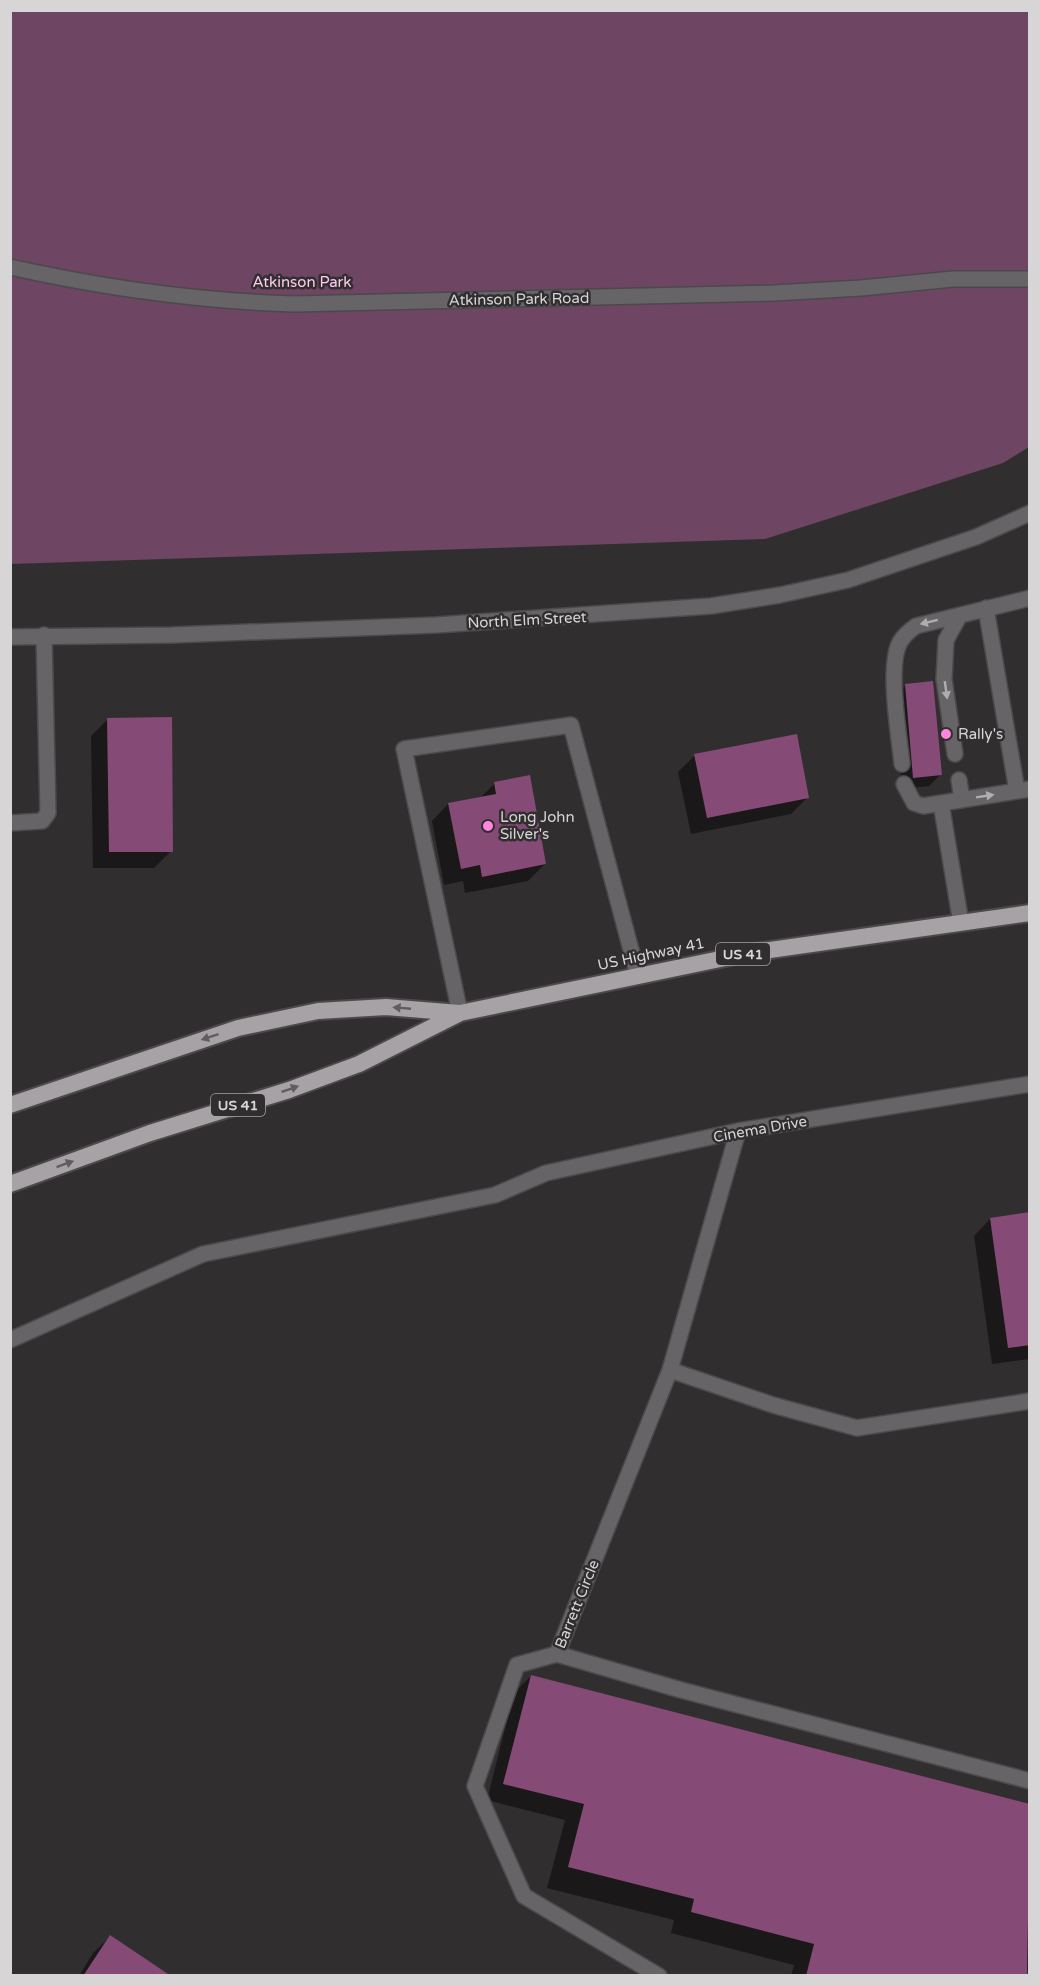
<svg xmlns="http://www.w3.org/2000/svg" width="1040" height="1986" font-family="'Varela Round',sans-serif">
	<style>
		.green { fill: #6e4562 }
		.shadow { fill: #0007 }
		.building { fill: #864a76 }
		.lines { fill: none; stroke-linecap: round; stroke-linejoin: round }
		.service-casing { stroke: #4c494b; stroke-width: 18 }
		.tertiary-casing { stroke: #4c494b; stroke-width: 18 }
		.trunk-casing { stroke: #4c494b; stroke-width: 20 }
		.service { stroke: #666466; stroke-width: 15 }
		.tertiary { stroke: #666466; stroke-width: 15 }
		.trunk { stroke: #a6a2a6; stroke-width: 16 }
		.oneway { fill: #afadaf }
		.oneway2 { fill: #605c5f }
		.poi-dot { fill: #ff85df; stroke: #312e30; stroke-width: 2 }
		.labels { text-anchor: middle; stroke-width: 5; stroke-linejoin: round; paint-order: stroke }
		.shield { fill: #312e30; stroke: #a5a3a4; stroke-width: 1.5 }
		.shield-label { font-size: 14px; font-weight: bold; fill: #d7d5d6 }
		.park-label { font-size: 15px; fill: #ffc8ee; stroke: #312e30 }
		.street-label { font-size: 15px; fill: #d7d5d6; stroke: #312e30 }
		.poi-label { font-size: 15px; fill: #d7d5d6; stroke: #312e30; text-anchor: start }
	</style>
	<rect width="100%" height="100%" fill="#312e30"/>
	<!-- green -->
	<path class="green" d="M 10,11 L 1029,11 L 1029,447 L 1003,463 L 765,539 L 11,564 Z"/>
	<!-- shadow -->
	<path class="shadow" d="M 906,685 L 940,775 L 929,786 L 902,789 L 894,696 Z
		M 108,719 L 171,851 L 154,868 L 93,868 L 91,736 Z
		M 695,755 L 808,797 L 791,814 L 691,834 L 678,772 Z
		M 495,783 L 545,864 L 528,881 L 465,893 L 463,881 L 444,885 L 432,821 L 448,804 L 480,798 Z
		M 1030,1214 L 1030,1359 L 992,1364 L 974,1236 L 990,1219 Z
		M 531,1676 L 1030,1805 L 1030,1961 L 1026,1976 L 791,1976 L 794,1965 L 671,1933 L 674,1920 L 547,1888 L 565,1820 L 487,1800 L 514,1693 Z
		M 110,1937 L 169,1976 L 79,1976 L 93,1953 Z"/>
	<!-- building -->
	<path class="building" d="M 933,681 L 942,775 L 913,778 L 905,684 Z
		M 172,717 L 173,852 L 109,852 L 107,718 Z
		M 797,734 L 809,798 L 707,818 L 694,754 Z
		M 530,775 L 546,864 L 482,877 L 480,865 L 461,869 L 448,803 L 496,794 L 494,782 Z
		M 1030,1212 L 1030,1345 L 1008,1348 L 990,1218 Z
		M 531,1675 L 1030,1804 L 1027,1976 L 806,1976 L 814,1944 L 691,1912 L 694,1899 L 568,1867 L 584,1804 L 503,1784 Z
		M 110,1935 L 171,1976 L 83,1976 Z"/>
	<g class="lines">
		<defs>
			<path id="service" d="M 986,608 L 1017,791
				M 955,754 L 944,679 L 946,640 L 960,615
				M 902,764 C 899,736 887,665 900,642 C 904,635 909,631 916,626 L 1030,598
				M 959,780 L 962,800
				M 904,784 L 914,803 L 923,806 L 1030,789
				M 941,803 L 961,923
				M 10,823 L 42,821 L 48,813 L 44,635
				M 460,1013 L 404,749 L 571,725 L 638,976
				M 10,1340 L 203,1254 L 495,1195 L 546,1173 L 738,1131 L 1030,1084
				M 670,1370 L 773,1405 L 857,1428 L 1030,1401
				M 557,1654 L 681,1690 L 1030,1781
				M 659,1976 L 524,1896 L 475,1786 L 517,1665 L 557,1654 L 670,1370 L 738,1131"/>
			<path id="tertiary" d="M 10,267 C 104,288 198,301 294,304 L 774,293 L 861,288 L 953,279 L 1030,279
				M 10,637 L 172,635 L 436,625 L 711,606 L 780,595 L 848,580 L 976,537 L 1030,513"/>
			<path id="trunk" d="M 10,1105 L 238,1028 L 318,1011 L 386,1007 L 459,1013
				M 10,1184 L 150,1133 L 289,1090 L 359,1064 L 460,1013 L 749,953 L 1030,913"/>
		</defs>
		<!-- service casing -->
		<use href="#service" class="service-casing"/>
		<!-- tertiary casing -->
		<use href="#tertiary" class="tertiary-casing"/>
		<!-- trunk casing -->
		<use href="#trunk" class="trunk-casing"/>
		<!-- service -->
		<use href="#service" class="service"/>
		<!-- tertiary -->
		<use href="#tertiary" class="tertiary"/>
		<!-- trunk -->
		<use href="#trunk" class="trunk"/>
	</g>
	<!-- one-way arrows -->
	<defs><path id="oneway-solid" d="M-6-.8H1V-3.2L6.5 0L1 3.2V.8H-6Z" transform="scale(1.5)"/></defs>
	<g class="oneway">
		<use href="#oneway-solid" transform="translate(929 622) rotate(166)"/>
		<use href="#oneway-solid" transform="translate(946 690) rotate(82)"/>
		<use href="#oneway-solid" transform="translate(985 796) rotate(-9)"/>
	</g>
	<g class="oneway2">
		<use href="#oneway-solid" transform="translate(402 1008) rotate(-175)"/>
		<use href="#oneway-solid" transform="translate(210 1037) rotate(162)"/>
		<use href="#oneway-solid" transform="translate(290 1089) rotate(-19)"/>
		<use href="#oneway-solid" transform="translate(65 1164) rotate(-20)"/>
	</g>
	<!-- markers -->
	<g class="poi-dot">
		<circle cx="946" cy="734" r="6"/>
		<circle cx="488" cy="826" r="6"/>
	</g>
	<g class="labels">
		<!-- shield labels -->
		<g class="shield">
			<rect x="716" y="943" width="54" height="22" rx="4.5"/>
			<rect x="211" y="1094" width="54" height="22" rx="4.5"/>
		</g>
		<g class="shield-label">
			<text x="743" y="959">US 41</text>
			<text x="238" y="1110">US 41</text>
		</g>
		<!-- park labels -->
		<g class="park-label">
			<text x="302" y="287">Atkinson Park</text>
		</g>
		<!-- street labels -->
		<g class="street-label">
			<text transform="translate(519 299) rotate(-1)" y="5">Atkinson Park Road</text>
			<text transform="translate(527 620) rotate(-3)" y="5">North Elm Street</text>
			<text transform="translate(651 954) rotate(-12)" y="5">US Highway 41</text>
			<text transform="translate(760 1129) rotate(-10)" y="5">Cinema Drive</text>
			<text transform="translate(577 1604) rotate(-68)" y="5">Barrett Circle</text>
		</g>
		<!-- poi labels -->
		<g class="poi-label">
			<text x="958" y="739">Rally's</text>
			<text x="500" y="822">Long John<tspan x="500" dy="17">Silver's</tspan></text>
		</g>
	</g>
	<!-- border -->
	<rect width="1040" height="1986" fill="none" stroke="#d7d5d6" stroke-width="24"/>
</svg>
